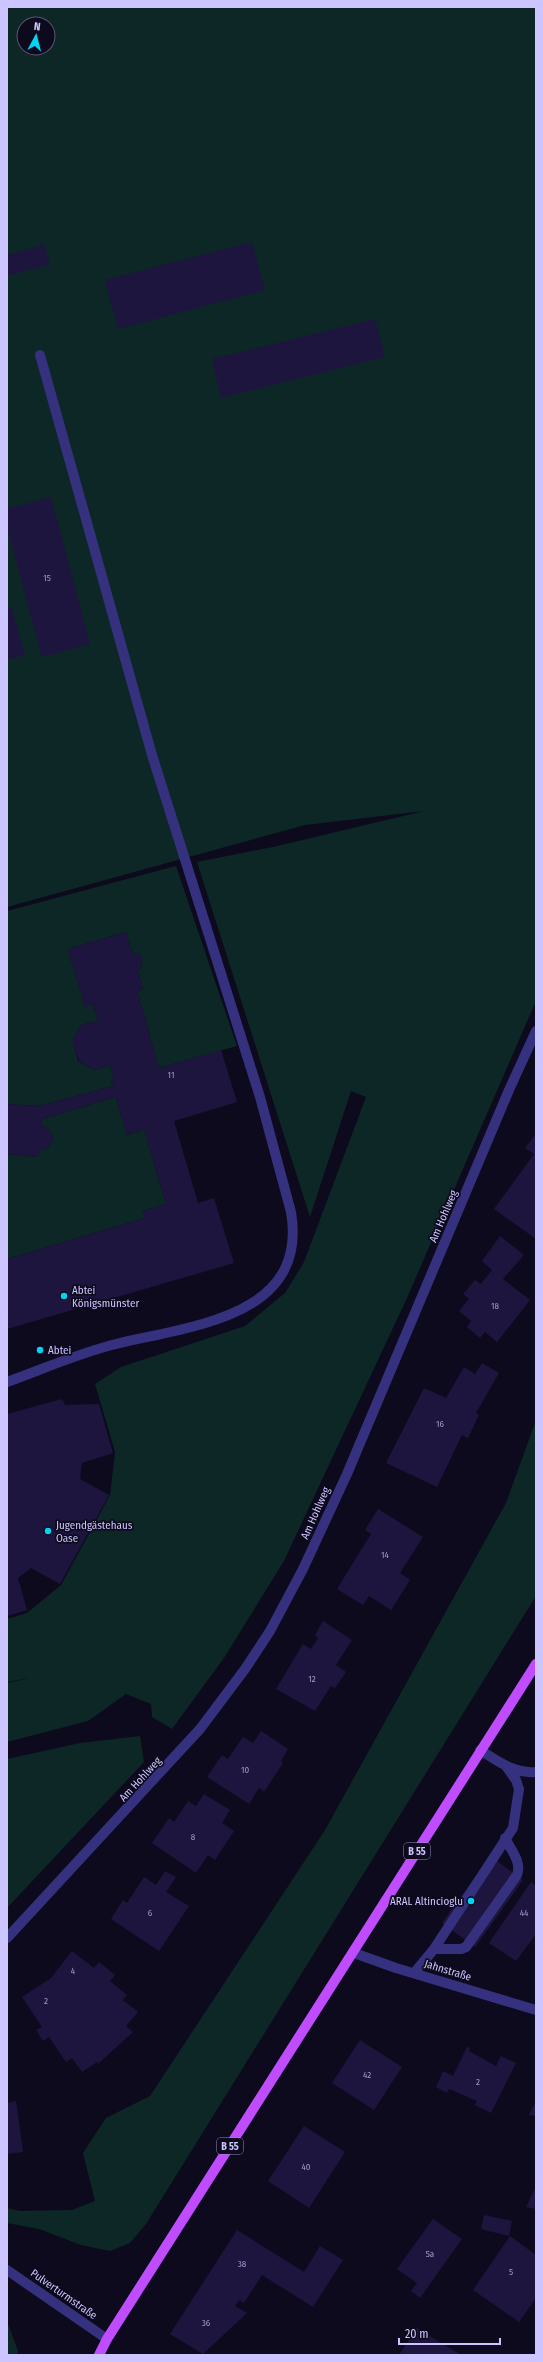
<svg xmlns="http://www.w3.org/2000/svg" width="543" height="2362" font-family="'Fira Sans Condensed',sans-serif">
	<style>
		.green { fill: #0c2726; fill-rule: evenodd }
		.building { fill: #1e153f }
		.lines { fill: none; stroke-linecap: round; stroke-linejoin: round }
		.minor { stroke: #35317f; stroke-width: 10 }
		.major { stroke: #bf4cff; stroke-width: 10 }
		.poi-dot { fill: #00d4f0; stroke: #0d0a1d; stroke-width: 1.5 }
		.labels { text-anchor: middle; stroke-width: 3.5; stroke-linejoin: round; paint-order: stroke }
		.number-label { font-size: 9px; fill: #a199cf }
		.shield { fill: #0d0a1d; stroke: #938dbb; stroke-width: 1 }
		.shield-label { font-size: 10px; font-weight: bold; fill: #cdc5ff }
		.street-label { font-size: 11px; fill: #cdc5ff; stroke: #0d0a1d }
		.poi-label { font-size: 11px; fill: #cdc5ff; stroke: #0d0a1d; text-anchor: start }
	</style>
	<rect width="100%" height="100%" fill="#0d0a1d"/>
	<!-- green -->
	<path class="green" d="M 7,7 L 536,7 L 536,1001 L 407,1298 L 284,1561 L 224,1658 L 172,1729 L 152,1717 L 151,1704 L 126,1694 L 88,1721 L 7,1742 L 7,1683 L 29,1678 L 7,1682 L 7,1619 L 27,1613 L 61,1585 L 110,1495 L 115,1452 L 95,1384 L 121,1367 L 245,1326 L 285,1293 L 304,1262 L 366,1097 L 351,1091 L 310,1217 L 197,862 L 273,847 L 424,811 L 305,825 L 7,907 ZM 24,24 L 48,24 L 48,48 L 24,48 Z
		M 176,866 L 237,1046 L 159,1068 L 137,991 L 143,989 L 137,969 L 141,968 L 142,958 L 140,954 L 132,953 L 126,932 L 68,949 L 85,1006 L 93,1004 L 98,1021 L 81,1025 L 73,1041 L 78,1061 L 94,1070 L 110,1065 L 114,1080 L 111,1081 L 113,1086 L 39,1106 L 7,1104 L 7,911 Z
		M 116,1097 L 127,1135 L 144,1129 L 166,1204 L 143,1211 L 145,1218 L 7,1259 L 7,1154 L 38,1157 L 39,1150 L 48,1148 L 53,1138 L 49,1129 L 41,1125 L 42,1119 Z
		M 536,1420 L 536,1596 L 146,2224 L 130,2243 L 110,2251 L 81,2245 L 39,2229 L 7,2223 L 7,2208 L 20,2211 L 72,2210 L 95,2201 L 83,2153 L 106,2118 L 150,2096 L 325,1830 L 506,1503 Z
		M 140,1736 L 144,1762 L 7,1908 L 7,1759 L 80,1743 Z
		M 7,2321 L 18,2351 L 17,2355 L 7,2355 Z"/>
	<!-- building -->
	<path class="building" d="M 252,242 L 265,290 L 118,329 L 105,280 Z
		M 44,245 L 50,264 L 7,276 L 7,255 Z
		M 375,319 L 385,357 L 221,398 L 212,359 Z
		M 51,497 L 90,644 L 42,657 L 7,527 L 7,509 Z
		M 11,606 L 25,655 L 7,660 L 7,608 Z
		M 126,932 L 132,953 L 140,954 L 142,958 L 141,968 L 137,969 L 143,989 L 137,991 L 159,1068 L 221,1050 L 237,1102 L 174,1121 L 198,1203 L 214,1198 L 234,1263 L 7,1329 L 7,1259 L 145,1218 L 143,1211 L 166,1204 L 144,1129 L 127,1135 L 116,1097 L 42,1119 L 41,1125 L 49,1129 L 53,1138 L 48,1148 L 39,1150 L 38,1157 L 7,1154 L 7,1104 L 39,1106 L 113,1086 L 111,1081 L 114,1080 L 110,1065 L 94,1070 L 79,1061 L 72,1041 L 81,1025 L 98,1021 L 93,1004 L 85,1007 L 68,949 Z
		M 536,1134 L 536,1239 L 494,1209 L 534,1154 L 525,1148 Z
		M 500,1236 L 524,1255 L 503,1279 L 530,1300 L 497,1342 L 485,1332 L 480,1338 L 467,1327 L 471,1321 L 459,1311 L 469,1299 L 463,1294 L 475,1280 L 481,1284 L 492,1270 L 482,1261 Z
		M 482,1363 L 499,1373 L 476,1413 L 479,1415 L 468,1438 L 462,1435 L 437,1487 L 386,1463 L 424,1388 L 446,1398 L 464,1367 L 475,1374 Z
		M 62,1399 L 65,1405 L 99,1404 L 113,1453 L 82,1463 L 80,1479 L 109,1495 L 60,1584 L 31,1568 L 18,1578 L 27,1610 L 7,1616 L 7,1414 Z
		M 378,1509 L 423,1537 L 400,1573 L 410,1580 L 391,1610 L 369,1596 L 363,1605 L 337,1589 L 371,1534 L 365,1530 Z
		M 323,1621 L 352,1640 L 336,1665 L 346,1672 L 335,1688 L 331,1686 L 315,1711 L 276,1689 L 303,1644 L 311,1649 L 318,1638 L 315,1635 Z
		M 261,1731 L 288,1749 L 281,1761 L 283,1763 L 264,1792 L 259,1788 L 249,1804 L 207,1777 L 222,1755 L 228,1759 L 243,1737 L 253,1743 Z
		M 204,1794 L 230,1810 L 222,1823 L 234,1831 L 215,1860 L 208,1855 L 196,1873 L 152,1843 L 169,1818 L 174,1822 L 188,1801 L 196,1806 Z
		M 490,1856 L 523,1880 L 475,1947 L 442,1923 Z
		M 165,1871 L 176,1877 L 166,1892 L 189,1906 L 159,1951 L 111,1919 L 123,1900 L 127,1903 L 144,1877 L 156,1885 Z
		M 531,1882 L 536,1886 L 536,1934 L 516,1961 L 489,1943 Z
		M 72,1951 L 94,1968 L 99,1962 L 115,1975 L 110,1981 L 127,1995 L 123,2000 L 138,2012 L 126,2026 L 133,2032 L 98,2064 L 97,2062 L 82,2072 L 72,2058 L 66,2062 L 49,2037 L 43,2041 L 36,2030 L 42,2027 L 22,1997 L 51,1978 Z
		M 360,2040 L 402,2067 L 374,2110 L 332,2083 Z
		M 467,2047 L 470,2048 L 469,2051 L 496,2066 L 501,2056 L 516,2063 L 491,2113 L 475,2105 L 477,2101 L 449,2089 L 447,2093 L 436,2087 L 443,2071 L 453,2076 Z
		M 16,2101 L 23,2152 L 7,2154 L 7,2103 Z
		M 536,2101 L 536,2116 L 529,2115 Z
		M 304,2126 L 345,2152 L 309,2208 L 268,2181 Z
		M 536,2186 L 536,2209 L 526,2207 Z
		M 484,2215 L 512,2221 L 509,2236 L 481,2229 Z
		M 433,2219 L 462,2239 L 420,2298 L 411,2291 L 417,2283 L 397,2269 Z
		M 237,2230 L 304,2272 L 320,2246 L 343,2260 L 313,2307 L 262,2275 L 244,2303 L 239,2300 L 235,2306 L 247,2313 L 203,2354 L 170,2334 Z
		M 510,2236 L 536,2255 L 536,2298 L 519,2322 L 473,2290 Z
		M 417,2328 L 461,2355 L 399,2355 Z"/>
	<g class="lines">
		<!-- minor -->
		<path class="minor" d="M 7,1382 C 43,1369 79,1353 116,1344 C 189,1326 309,1318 291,1212 L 260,1097 L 152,755 L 40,355
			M 480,1750 C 498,1761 514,1774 536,1772
			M 7,1938 L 200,1729 L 245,1669 L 270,1631 L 303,1569 L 347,1474 L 509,1090 L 536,1031
			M 434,1949 L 461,1949 L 466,1947 L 517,1875 C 522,1862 511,1850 505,1838
			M 354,1953 L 396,1968 L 536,2010
			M 415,1972 L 434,1949 L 513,1828 L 519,1789 L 516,1780 L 506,1766
			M 7,2270 L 107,2339"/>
		<!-- major -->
		<path class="major" d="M 99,2355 L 107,2339 L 536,1664"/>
	</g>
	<!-- markers -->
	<g class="poi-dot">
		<circle cx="64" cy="1296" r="4"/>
		<circle cx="40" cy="1350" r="4"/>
		<circle cx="48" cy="1531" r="4"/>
		<circle cx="471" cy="1901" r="4"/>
	</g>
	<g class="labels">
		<!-- number labels -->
		<g class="number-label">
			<text x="47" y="581">15</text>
			<text x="171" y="1078">11</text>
			<text x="495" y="1309">18</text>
			<text x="440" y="1427">16</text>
			<text x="385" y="1558">14</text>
			<text x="312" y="1682">12</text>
			<text x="245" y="1773">10</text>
			<text x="193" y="1840">8</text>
			<text x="150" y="1916">6</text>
			<text x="524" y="1916">44</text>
			<text x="73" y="1974">4</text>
			<text x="46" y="2004">2</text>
			<text x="367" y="2078">42</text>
			<text x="478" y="2085">2</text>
			<text x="306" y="2170">40</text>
			<text x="430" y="2257">5a</text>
			<text x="242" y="2267">38</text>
			<text x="511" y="2275">5</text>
			<text x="206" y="2326">36</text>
		</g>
		<!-- shield labels -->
		<g class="shield">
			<rect x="404" y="1843" width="26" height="16" rx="3"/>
			<rect x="217" y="2138" width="26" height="16" rx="3"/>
		</g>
		<g class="shield-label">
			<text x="417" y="1855">B 55</text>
			<text x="230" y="2150">B 55</text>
		</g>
		<!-- street labels -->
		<g class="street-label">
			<text transform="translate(443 1216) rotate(-67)" y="4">Am Hohlweg</text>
			<text transform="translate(315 1513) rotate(-66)" y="4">Am Hohlweg</text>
			<text transform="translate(140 1779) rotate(-47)" y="4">Am Hohlweg</text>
			<text transform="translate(448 1970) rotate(17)" y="4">Jahnstraße</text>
			<text transform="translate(64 2294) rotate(35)" y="4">Pulverturmstraße</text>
		</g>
		<!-- poi labels -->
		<g class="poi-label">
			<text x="72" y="1294">Abtei<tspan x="72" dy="13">Königsmünster</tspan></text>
			<text x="48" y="1354">Abtei</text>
			<text x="56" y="1529">Jugendgästehaus<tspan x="56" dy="13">Oase</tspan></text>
			<text x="463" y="1905" text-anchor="end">ARAL Altincioglu</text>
		</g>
	</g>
	<!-- border -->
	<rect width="543" height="2362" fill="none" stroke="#cdc5ff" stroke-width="16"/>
	<!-- north arrow -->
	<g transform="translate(36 36) rotate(7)"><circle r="19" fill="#0d0a1d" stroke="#5a5577"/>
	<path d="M0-3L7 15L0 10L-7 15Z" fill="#00d4f0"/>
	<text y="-6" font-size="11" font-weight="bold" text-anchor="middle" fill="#cdc5ff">N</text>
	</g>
	<!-- scale -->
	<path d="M399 2338v6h101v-6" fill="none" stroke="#cdc5ff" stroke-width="2"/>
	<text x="405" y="2338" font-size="12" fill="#cdc5ff" stroke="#0d0a1d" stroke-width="3" paint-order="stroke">20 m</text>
</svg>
